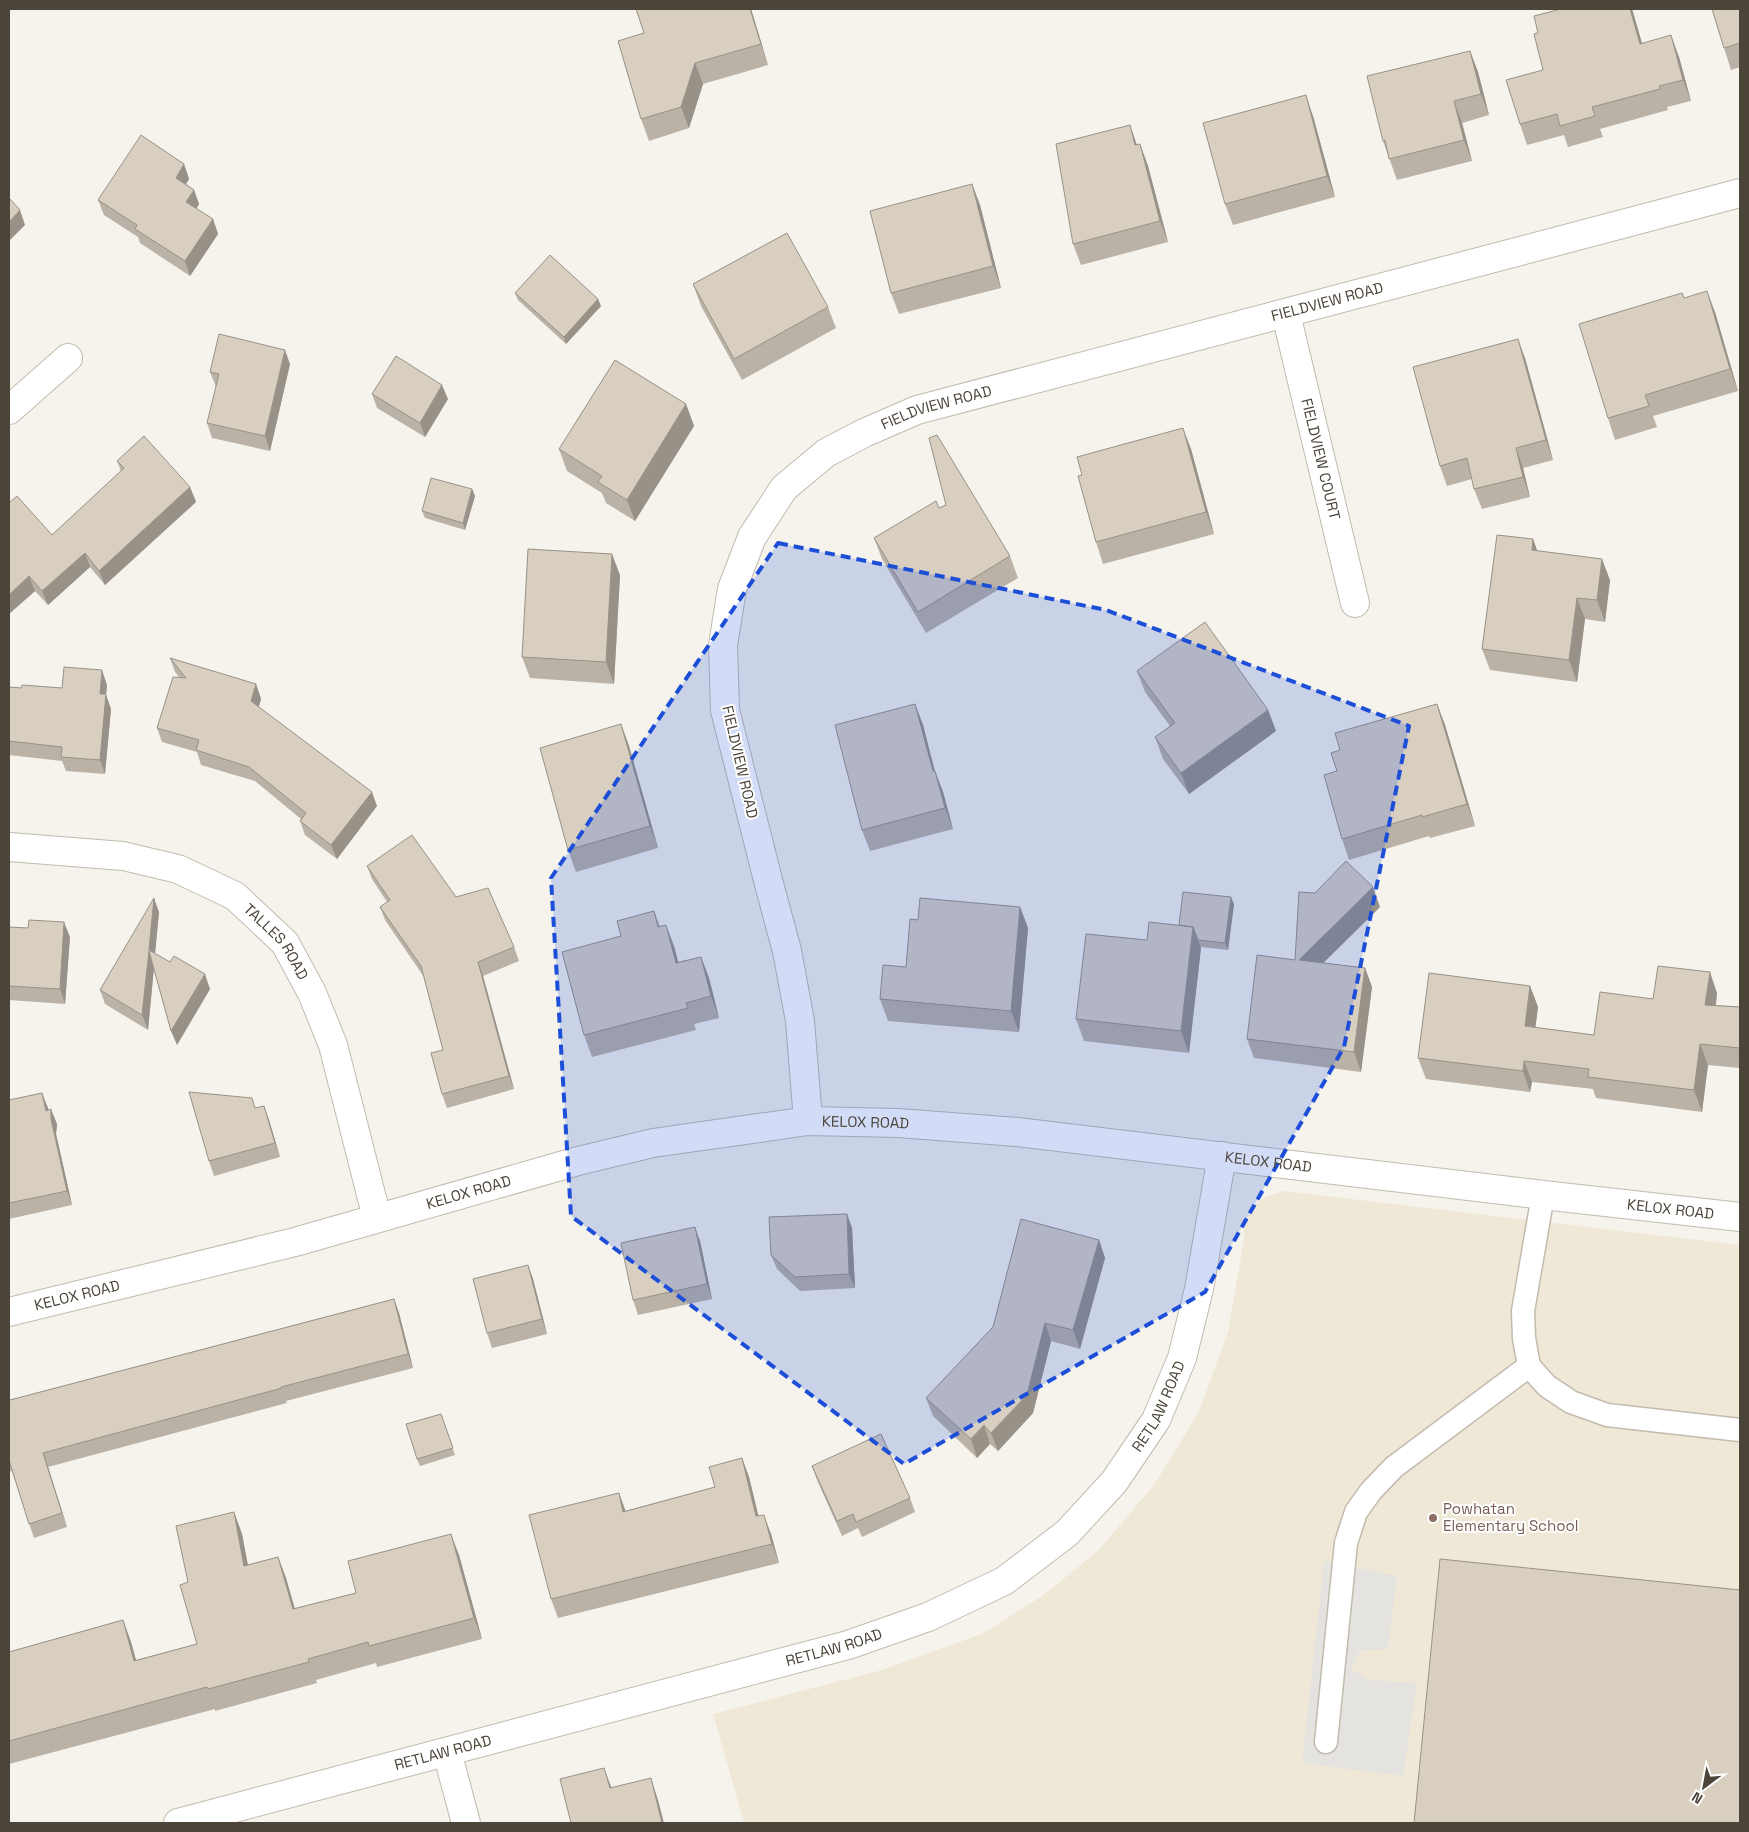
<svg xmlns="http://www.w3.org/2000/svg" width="1749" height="1832" font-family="'Space Grotesk',sans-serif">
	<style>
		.education { fill: #efe8d6 }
		.parking { fill: #e5e3e0 }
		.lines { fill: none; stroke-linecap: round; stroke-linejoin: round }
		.lane-casing { stroke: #c2bbae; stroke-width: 25 }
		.street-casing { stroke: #c2bbae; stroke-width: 30 }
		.lane { stroke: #fff; stroke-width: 22 }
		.street { stroke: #fff; stroke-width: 28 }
		.wall { fill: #bab2a6 }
		.shaded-wall { fill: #979187 }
		.building { fill: #d8cfc1; stroke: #979187 }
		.marked { fill: #1d4ed8; fill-opacity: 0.2; stroke: #1d4ed8; stroke-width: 4; stroke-dasharray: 10 6; stroke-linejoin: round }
		.education-dot { fill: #8d6e63; stroke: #fff; stroke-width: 2 }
		.labels { text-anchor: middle; stroke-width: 4; stroke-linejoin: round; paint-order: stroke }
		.street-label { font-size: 15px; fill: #4b4439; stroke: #fff }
		.education-label { font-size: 15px; fill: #785e54; stroke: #fff; text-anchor: start }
	</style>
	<rect width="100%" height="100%" fill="#f6f3ec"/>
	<!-- education -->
	<path class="education" d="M 1284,1191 L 1740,1245 L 1740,1823 L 744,1823 L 713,1714 L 882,1670 L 984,1633 L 1042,1596 L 1098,1551 L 1154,1485 L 1198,1414 L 1228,1332 L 1244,1240 L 1244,1226 L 1252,1207 L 1265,1197 Z"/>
	<!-- parking -->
	<path class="parking" d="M 1324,1561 L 1397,1576 L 1388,1649 L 1360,1651 L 1351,1669 L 1369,1680 L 1417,1683 L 1403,1776 L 1302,1763 Z"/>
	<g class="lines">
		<defs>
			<path id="lane" d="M 1543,1195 L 1523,1311 L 1524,1338 L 1529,1366 L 1547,1386 L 1571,1402 L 1607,1415 L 1740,1430
				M 1326,1742 L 1346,1543 L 1356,1512 L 1371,1491 L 1394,1467 L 1529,1366"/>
			<g id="street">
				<path id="s1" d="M 1286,314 L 1355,603"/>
				<path d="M 9,410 L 68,358"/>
				<path id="s2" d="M 9,847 L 123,856 L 178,869 L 235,896 L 285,943 L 312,993 L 333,1045 L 377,1218"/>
				<path id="s3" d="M 808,1121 L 800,1021 L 787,951 L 769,884 L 725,710 L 723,645 L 732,589 L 752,537 L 784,488 L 826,453 L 864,433 L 917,410 L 1740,193"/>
				<path id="s4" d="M 9,1312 L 295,1242 L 578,1161 L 653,1143 L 808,1121 L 898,1123 L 1017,1132 L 1543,1195 L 1740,1217"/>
				<path d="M 447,1752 L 466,1823"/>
				<path id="s5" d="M 178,1823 L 848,1645 L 928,1617 L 1004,1581 L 1067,1533 L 1114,1482 L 1156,1420 L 1182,1358 L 1199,1289 L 1222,1156"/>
			</g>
		</defs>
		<!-- lane casing -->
		<use href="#lane" class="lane-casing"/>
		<!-- street casing -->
		<use href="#street" class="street-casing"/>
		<!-- lane -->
		<use href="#lane" class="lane"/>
		<!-- street -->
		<use href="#street" class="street"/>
	</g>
	<!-- wall -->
	<path class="wall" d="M 636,9 L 751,9 L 768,65 L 703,84 L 689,128 L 649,141 L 641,119 L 644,33 Z
		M 1561,9 L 1632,9 L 1642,43 L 1679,57 L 1691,101 L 1667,107 L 1668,110 L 1600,129 L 1603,137 L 1568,147 L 1564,135 L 1527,145 L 1520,124 L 1543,70 L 1538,33 Z
		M 1740,9 L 1740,67 L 1731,70 L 1724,48 Z
		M 1470,51 L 1478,72 L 1489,115 L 1462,123 L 1472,161 L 1397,180 L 1383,141 Z
		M 1313,116 L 1335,197 L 1233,225 L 1225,204 Z
		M 1130,125 L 1137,145 L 1140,144 L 1148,166 L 1168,242 L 1081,265 L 1073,244 Z
		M 184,164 L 189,179 L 186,184 L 194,190 L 199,204 L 196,209 L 213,219 L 218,234 L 190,276 L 140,243 L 138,237 L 104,215 L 98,200 Z
		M 972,184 L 980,205 L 1001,288 L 899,314 L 891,293 Z
		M 693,284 L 828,307 L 836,328 L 742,380 L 701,306 Z
		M 515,293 L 601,306 L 566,344 L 518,300 Z
		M 1682,293 L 1684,298 L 1715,312 L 1738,391 L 1653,416 L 1657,427 L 1615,440 L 1608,418 Z
		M 1525,358 L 1553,460 L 1523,468 L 1530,497 L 1482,509 L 1474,489 L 1472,479 L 1447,486 L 1440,466 Z
		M 290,364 L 270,451 L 212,438 L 207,423 L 216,387 L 210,372 Z
		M 372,394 L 448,399 L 425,437 L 377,408 Z
		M 686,404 L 694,426 L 635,521 L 606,503 L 602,493 L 567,471 L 559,449 Z
		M 1191,449 L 1214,534 L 1103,564 L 1096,542 L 1082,475 Z
		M 117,461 L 190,487 L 196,502 L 105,585 L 90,567 L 48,605 L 35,591 L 9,614 L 9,503 L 52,535 L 121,471 Z
		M 472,489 L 475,496 L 465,530 L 425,518 L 422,511 Z
		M 939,508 L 1010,556 L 1018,578 L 926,633 L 882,559 L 874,538 Z
		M 1533,539 L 1537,551 L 1610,580 L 1605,622 L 1585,619 L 1577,682 L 1490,670 L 1482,649 Z
		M 620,575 L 614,684 L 530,678 L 522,657 Z
		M 170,658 L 256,684 L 261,699 L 259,707 L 377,806 L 337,859 L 305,835 L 300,821 L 301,819 L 255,781 L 201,765 L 197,752 L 162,742 L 157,728 L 179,677 L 175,672 Z
		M 1137,671 L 1268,710 L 1276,731 L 1189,794 L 1163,759 L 1155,737 L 1170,726 L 1145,692 Z
		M 107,685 L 106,695 L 111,709 L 105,774 L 66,771 L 62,761 L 9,755 L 9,687 L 21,688 L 62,688 Z
		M 915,704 L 923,725 L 935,771 L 943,792 L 953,829 L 870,851 L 862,830 Z
		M 1437,704 L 1445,725 L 1475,826 L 1430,838 L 1429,836 L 1349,860 L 1342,839 L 1340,750 Z
		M 621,724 L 629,746 L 658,848 L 576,872 L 568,850 Z
		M 367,866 L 456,897 L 514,947 L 519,961 L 483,976 L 514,1089 L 447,1108 L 442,1094 L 443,1050 L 424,977 L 385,920 L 380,907 L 387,902 L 372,879 Z
		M 1234,904 L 1228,950 L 1201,947 L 1189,1053 L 1084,1041 L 1076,1019 L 1147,940 L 1179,925 Z
		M 1020,907 L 1028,928 L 1019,1032 L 888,1021 L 880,999 L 906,967 L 918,920 Z
		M 1380,907 L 1323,963 L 1365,968 L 1372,987 L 1361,1072 L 1254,1058 L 1247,1039 L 1295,960 Z
		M 654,911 L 660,926 L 674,946 L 678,962 L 701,957 L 709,978 L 719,1018 L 694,1024 L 696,1030 L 592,1057 L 584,1035 L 621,936 Z
		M 159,912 L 155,953 L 210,989 L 177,1045 L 154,969 L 148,1030 L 105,1004 L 100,990 Z
		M 9,927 L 70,937 L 65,1004 L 9,1000 Z
		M 1530,986 L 1538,1007 L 1535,1028 L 1594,1035 L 1653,999 L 1717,993 L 1716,1005 L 1740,1007 L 1740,1068 L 1708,1065 L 1702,1112 L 1596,1098 L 1593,1089 L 1532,1082 L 1530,1092 L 1426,1079 L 1418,1058 Z
		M 42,1093 L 48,1110 L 57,1124 L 56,1134 L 72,1205 L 9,1219 L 9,1100 Z
		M 264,1106 L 269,1120 L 280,1157 L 214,1176 L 209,1161 L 256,1108 Z
		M 847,1214 L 852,1228 L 855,1288 L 800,1291 L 777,1269 L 771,1255 Z
		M 1099,1240 L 1105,1258 L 1080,1349 L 1051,1341 L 1033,1413 L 998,1451 L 990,1444 L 977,1458 L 933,1416 L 926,1398 Z
		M 700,1241 L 712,1299 L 638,1315 L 633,1300 Z
		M 528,1265 L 533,1279 L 547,1334 L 492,1348 L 487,1333 Z
		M 394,1299 L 399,1313 L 413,1368 L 286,1401 L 287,1403 L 48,1467 L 67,1527 L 34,1538 L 12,1471 L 9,1472 L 9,1397 L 10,1400 Z
		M 441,1414 L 455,1455 L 420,1466 L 417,1459 Z
		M 742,1458 L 749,1477 L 758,1515 L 771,1534 L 779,1563 L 558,1618 L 551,1599 L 619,1493 L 625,1511 L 715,1487 Z
		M 812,1466 L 910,1498 L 915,1512 L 862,1537 L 858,1528 L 842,1536 L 817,1480 Z
		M 234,1512 L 242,1534 L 248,1565 L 278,1557 L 286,1578 L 295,1609 L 356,1593 L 459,1555 L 482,1639 L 377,1667 L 376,1663 L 316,1680 L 317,1683 L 215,1711 L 215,1709 L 9,1764 L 9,1652 L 123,1620 L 131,1642 L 136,1660 L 197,1644 L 188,1582 Z"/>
	<!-- shaded-wall -->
	<path class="shaded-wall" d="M 750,9 L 751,9 L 768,65 L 761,44 Z
		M 1630,9 L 1632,9 L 1633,12 L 1648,65 L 1640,44 Z
		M 1671,35 L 1679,57 L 1691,101 L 1683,80 Z
		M 1470,51 L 1478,72 L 1489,115 L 1481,94 Z
		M 695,63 L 703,84 L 689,128 L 681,107 Z
		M 1306,95 L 1313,116 L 1335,197 L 1327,176 Z
		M 1454,101 L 1462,123 L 1472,161 L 1464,140 Z
		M 1130,125 L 1137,146 L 1135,145 Z
		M 1140,144 L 1148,166 L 1168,242 L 1160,221 Z
		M 184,164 L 189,179 L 181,192 L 176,178 Z
		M 972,184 L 980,205 L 1001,288 L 993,266 Z
		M 194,190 L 199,204 L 192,217 L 186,202 Z
		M 20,210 L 25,225 L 9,241 L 9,222 Z
		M 213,219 L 218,234 L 190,276 L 185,261 Z
		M 1707,291 L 1715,312 L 1738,391 L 1730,369 Z
		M 598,299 L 601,306 L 566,344 L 564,337 Z
		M 1518,339 L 1525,358 L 1553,460 L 1546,440 Z
		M 285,350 L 290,364 L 270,451 L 265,436 Z
		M 442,385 L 448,399 L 425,437 L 420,423 Z
		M 686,404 L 694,426 L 635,521 L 627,500 Z
		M 1183,428 L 1191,449 L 1214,534 L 1206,512 Z
		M 1516,448 L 1523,468 L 1530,497 L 1523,477 Z
		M 190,487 L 196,502 L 105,585 L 99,571 Z
		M 472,489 L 475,496 L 465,530 L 463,523 Z
		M 1533,539 L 1541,561 L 1532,550 Z
		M 85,553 L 90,567 L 48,605 L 42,591 Z
		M 612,554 L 620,575 L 614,684 L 606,662 Z
		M 1602,559 L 1610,580 L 1605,622 L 1597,600 Z
		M 29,576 L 35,591 L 9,614 L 9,595 Z
		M 1577,598 L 1585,619 L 1577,682 L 1569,660 Z
		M 102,670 L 107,685 L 106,695 L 111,709 L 105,774 L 100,760 L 100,694 Z
		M 256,684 L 261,699 L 256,716 L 251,701 Z
		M 915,704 L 923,725 L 940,793 L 933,771 Z
		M 1437,704 L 1445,725 L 1475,826 L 1467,804 Z
		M 1268,710 L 1276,731 L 1189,794 L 1181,773 Z
		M 621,724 L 629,746 L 658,848 L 650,826 Z
		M 935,771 L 943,792 L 953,829 L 945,808 Z
		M 372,792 L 377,806 L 337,859 L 331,845 Z
		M 1373,887 L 1380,907 L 1306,980 L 1299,960 Z
		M 1231,897 L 1234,904 L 1228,950 L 1225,943 Z
		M 154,898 L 159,912 L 154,964 L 149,950 Z
		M 1020,907 L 1028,928 L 1019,1032 L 1011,1011 Z
		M 64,922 L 70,937 L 65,1004 L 60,989 Z
		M 666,925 L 674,946 L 684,984 L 676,963 Z
		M 1193,927 L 1201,948 L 1189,1053 L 1181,1031 Z
		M 149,951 L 154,966 L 148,1030 L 142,1015 Z
		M 701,957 L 709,978 L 719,1018 L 711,996 Z
		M 478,962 L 483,976 L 514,1089 L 509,1076 Z
		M 1365,968 L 1372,987 L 1361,1072 L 1354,1052 Z
		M 1710,972 L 1717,993 L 1713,1026 L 1705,1005 Z
		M 205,974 L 210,989 L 177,1045 L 171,1031 Z
		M 1530,986 L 1538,1007 L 1533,1047 L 1525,1026 Z
		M 1700,1044 L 1708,1065 L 1702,1112 L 1694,1090 Z
		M 1524,1061 L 1532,1082 L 1530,1092 L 1523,1071 Z
		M 42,1093 L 48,1108 L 51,1125 L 46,1111 Z
		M 264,1106 L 269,1120 L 280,1157 L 275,1143 Z
		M 51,1109 L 57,1124 L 56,1134 L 72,1205 L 67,1191 L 51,1119 Z
		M 847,1214 L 852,1228 L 855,1288 L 849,1274 Z
		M 695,1227 L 700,1241 L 712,1299 L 707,1284 Z
		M 1099,1240 L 1105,1258 L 1080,1349 L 1073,1330 Z
		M 528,1265 L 533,1279 L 547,1334 L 542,1319 Z
		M 394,1299 L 399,1313 L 413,1368 L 408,1354 Z
		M 1045,1323 L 1051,1341 L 1033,1413 L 998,1451 L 991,1433 Z
		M 984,1425 L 990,1444 L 977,1458 L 971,1439 Z
		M 43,1453 L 48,1467 L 67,1527 L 62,1513 Z
		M 742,1458 L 749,1477 L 763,1535 L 756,1516 Z
		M 619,1493 L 626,1512 L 623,1512 Z
		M 234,1512 L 242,1534 L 252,1588 L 244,1566 Z
		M 764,1515 L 771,1534 L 779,1563 L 772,1544 Z
		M 451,1534 L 459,1555 L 482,1639 L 474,1618 Z
		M 278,1557 L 286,1578 L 301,1631 L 293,1609 Z
		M 123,1620 L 131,1642 L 142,1682 L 134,1661 Z
		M 604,1768 L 612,1789 L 610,1788 Z
		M 651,1778 L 658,1800 L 664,1823 L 662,1823 Z"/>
	<!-- building -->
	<path class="building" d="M 636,9 L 750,9 L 761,44 L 695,63 L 681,107 L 641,119 L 618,41 L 644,33 Z
		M 1561,9 L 1630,9 L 1640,44 L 1671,35 L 1683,80 L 1659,86 L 1660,89 L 1592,107 L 1595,116 L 1560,126 L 1557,114 L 1520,124 L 1506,80 L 1543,70 L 1534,34 L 1538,33 L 1534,16 Z
		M 1712,9 L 1740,9 L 1740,43 L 1724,48 Z
		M 1470,51 L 1481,94 L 1454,101 L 1464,140 L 1389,159 L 1385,140 L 1383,141 L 1367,76 Z
		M 1306,95 L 1327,176 L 1225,204 L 1203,123 Z
		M 1130,125 L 1135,145 L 1140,144 L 1160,221 L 1073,244 L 1056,144 Z
		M 141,135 L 184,164 L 176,178 L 194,190 L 186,202 L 213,219 L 185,261 L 135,229 L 137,225 L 98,200 Z
		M 972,184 L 993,266 L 891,293 L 870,211 Z
		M 9,198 L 20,210 L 9,222 Z
		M 787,233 L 828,307 L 734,359 L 693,284 Z
		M 550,255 L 598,299 L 564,337 L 515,293 Z
		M 1707,291 L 1730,369 L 1645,395 L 1649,406 L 1608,418 L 1579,324 L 1682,293 L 1684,298 Z
		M 219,334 L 285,350 L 265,436 L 207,423 L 219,374 L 210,372 Z
		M 1518,339 L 1546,440 L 1516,448 L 1523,477 L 1474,489 L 1467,458 L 1440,466 L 1413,367 Z
		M 396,356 L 442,385 L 420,423 L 372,394 Z
		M 615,360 L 686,404 L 627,500 L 598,482 L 602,476 L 559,449 Z
		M 1183,428 L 1206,512 L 1096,542 L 1078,476 L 1082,475 L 1077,457 Z
		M 937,435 L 1010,556 L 918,612 L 874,538 L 936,501 L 939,508 L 946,505 L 929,438 Z
		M 144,436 L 190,487 L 99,571 L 85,553 L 42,591 L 29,576 L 9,595 L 9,503 L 17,496 L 52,535 L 124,468 L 117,461 Z
		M 431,478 L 472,489 L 463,523 L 422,511 Z
		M 1497,535 L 1533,539 L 1532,550 L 1602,559 L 1597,600 L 1577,598 L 1569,660 L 1482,649 Z
		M 528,549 L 612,554 L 606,662 L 522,657 Z
		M 1205,622 L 1268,710 L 1181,773 L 1155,737 L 1175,723 L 1137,671 Z
		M 170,658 L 256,684 L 251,701 L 372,792 L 331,845 L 300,821 L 306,813 L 249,767 L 196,750 L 199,740 L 157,728 L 173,677 L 186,678 Z
		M 64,667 L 102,670 L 100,694 L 106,694 L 100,760 L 61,757 L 62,747 L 9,741 L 9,687 L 21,688 L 22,685 L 62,688 Z
		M 915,704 L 933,771 L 935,771 L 945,808 L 862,830 L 835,725 Z
		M 1437,704 L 1467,804 L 1422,817 L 1422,815 L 1342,839 L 1324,775 L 1337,771 L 1331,753 L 1340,750 L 1335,733 Z
		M 621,724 L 650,826 L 568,850 L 540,748 Z
		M 412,835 L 456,897 L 488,888 L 514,947 L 478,962 L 509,1076 L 442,1094 L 431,1053 L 443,1050 L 421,966 L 380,907 L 390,900 L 367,866 Z
		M 1346,861 L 1373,887 L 1299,960 L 1365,968 L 1354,1052 L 1247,1039 L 1257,955 L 1295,960 L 1299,892 L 1315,893 Z
		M 1183,892 L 1231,897 L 1225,943 L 1198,940 L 1193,927 L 1179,925 Z
		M 154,898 L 149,950 L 170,962 L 174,956 L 205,974 L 171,1031 L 149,951 L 142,1015 L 100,990 Z
		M 920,898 L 1020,907 L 1011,1011 L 880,999 L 883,965 L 906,967 L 910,919 L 918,920 Z
		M 654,911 L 658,927 L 666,925 L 676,963 L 701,957 L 711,996 L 686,1003 L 688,1008 L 584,1035 L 562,952 L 621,936 L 617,921 Z
		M 29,920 L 64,922 L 60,989 L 9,986 L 9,927 L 28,928 Z
		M 1149,922 L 1193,927 L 1181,1031 L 1076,1019 L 1086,934 L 1147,940 Z
		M 1658,966 L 1710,972 L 1705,1005 L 1740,1007 L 1740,1048 L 1700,1044 L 1694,1090 L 1588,1077 L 1589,1069 L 1524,1061 L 1523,1071 L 1418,1058 L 1429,973 L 1530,986 L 1525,1026 L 1594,1035 L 1600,992 L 1653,999 Z
		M 189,1092 L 252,1098 L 255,1108 L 264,1106 L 275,1143 L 209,1161 Z
		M 42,1093 L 46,1111 L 51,1109 L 51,1119 L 67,1191 L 9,1203 L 9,1100 Z
		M 847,1214 L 849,1274 L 795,1277 L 771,1255 L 769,1217 Z
		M 1021,1219 L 1099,1240 L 1073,1330 L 1045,1323 L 1027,1395 L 991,1433 L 984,1425 L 971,1439 L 926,1398 L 993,1327 Z
		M 695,1227 L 707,1284 L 633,1300 L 621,1243 Z
		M 528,1265 L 542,1319 L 487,1333 L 473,1279 Z
		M 394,1299 L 408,1354 L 281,1387 L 282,1388 L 43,1453 L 62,1513 L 29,1524 L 9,1460 L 9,1397 L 10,1400 Z
		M 441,1414 L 453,1448 L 417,1459 L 406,1424 Z
		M 881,1434 L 910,1498 L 856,1522 L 853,1514 L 837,1521 L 812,1466 Z
		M 742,1458 L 756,1516 L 764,1515 L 772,1544 L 551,1599 L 529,1515 L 619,1493 L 623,1512 L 715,1487 L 709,1467 Z
		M 234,1512 L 244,1566 L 278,1557 L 293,1609 L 356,1593 L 348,1561 L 451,1534 L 474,1618 L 369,1646 L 368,1642 L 308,1659 L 309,1662 L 208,1689 L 207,1687 L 9,1741 L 9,1652 L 123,1620 L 134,1661 L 197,1644 L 180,1585 L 188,1582 L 176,1526 Z
		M 1440,1559 L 1740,1590 L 1740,1823 L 1414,1823 Z
		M 604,1768 L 610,1788 L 651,1778 L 662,1823 L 571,1823 L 560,1779 Z"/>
	<!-- marked area -->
	<path class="marked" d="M 778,543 L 1106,610 L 1409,726 L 1344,1047 L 1205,1292 L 904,1464 L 571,1216 L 551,878 Z"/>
	<!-- markers -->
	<circle class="education-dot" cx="1433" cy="1518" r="5"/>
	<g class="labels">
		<!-- street labels -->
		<g class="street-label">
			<text dy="5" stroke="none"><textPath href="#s3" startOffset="1236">FIELDVIEW ROAD</textPath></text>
			<text dy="5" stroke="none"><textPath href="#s3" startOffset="831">FIELDVIEW ROAD</textPath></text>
			<text dy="5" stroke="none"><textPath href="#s1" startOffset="149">FIELDVIEW COURT</textPath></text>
			<text transform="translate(740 762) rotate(77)" y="5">FIELDVIEW ROAD</text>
			<text dy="5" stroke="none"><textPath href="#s2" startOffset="296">TALLES ROAD</textPath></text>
			<text dy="5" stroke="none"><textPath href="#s4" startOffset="880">KELOX ROAD</textPath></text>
			<text dy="5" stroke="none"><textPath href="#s4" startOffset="1285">KELOX ROAD</textPath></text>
			<text dy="5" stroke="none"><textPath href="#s4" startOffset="475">KELOX ROAD</textPath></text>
			<text dy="5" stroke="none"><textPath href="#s4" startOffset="1690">KELOX ROAD</textPath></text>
			<text dy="5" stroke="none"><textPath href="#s4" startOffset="70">KELOX ROAD</textPath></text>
			<text dy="5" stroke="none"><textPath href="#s5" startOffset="1099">RETLAW ROAD</textPath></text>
			<text dy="5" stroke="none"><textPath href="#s5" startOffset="679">RETLAW ROAD</textPath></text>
			<text dy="5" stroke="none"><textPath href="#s5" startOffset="274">RETLAW ROAD</textPath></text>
		</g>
		<!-- education labels -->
		<g class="education-label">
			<text x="1443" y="1514">Powhatan<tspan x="1443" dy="17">Elementary School</tspan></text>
		</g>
	</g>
	<!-- border -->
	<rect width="1749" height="1832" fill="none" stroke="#4b4439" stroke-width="20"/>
	<!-- north arrow -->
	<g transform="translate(1704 1787) rotate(212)" stroke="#ffffff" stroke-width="4" paint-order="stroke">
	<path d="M0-4L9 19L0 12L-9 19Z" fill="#4b4439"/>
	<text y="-8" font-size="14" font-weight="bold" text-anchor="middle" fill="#4b4439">N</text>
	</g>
</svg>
